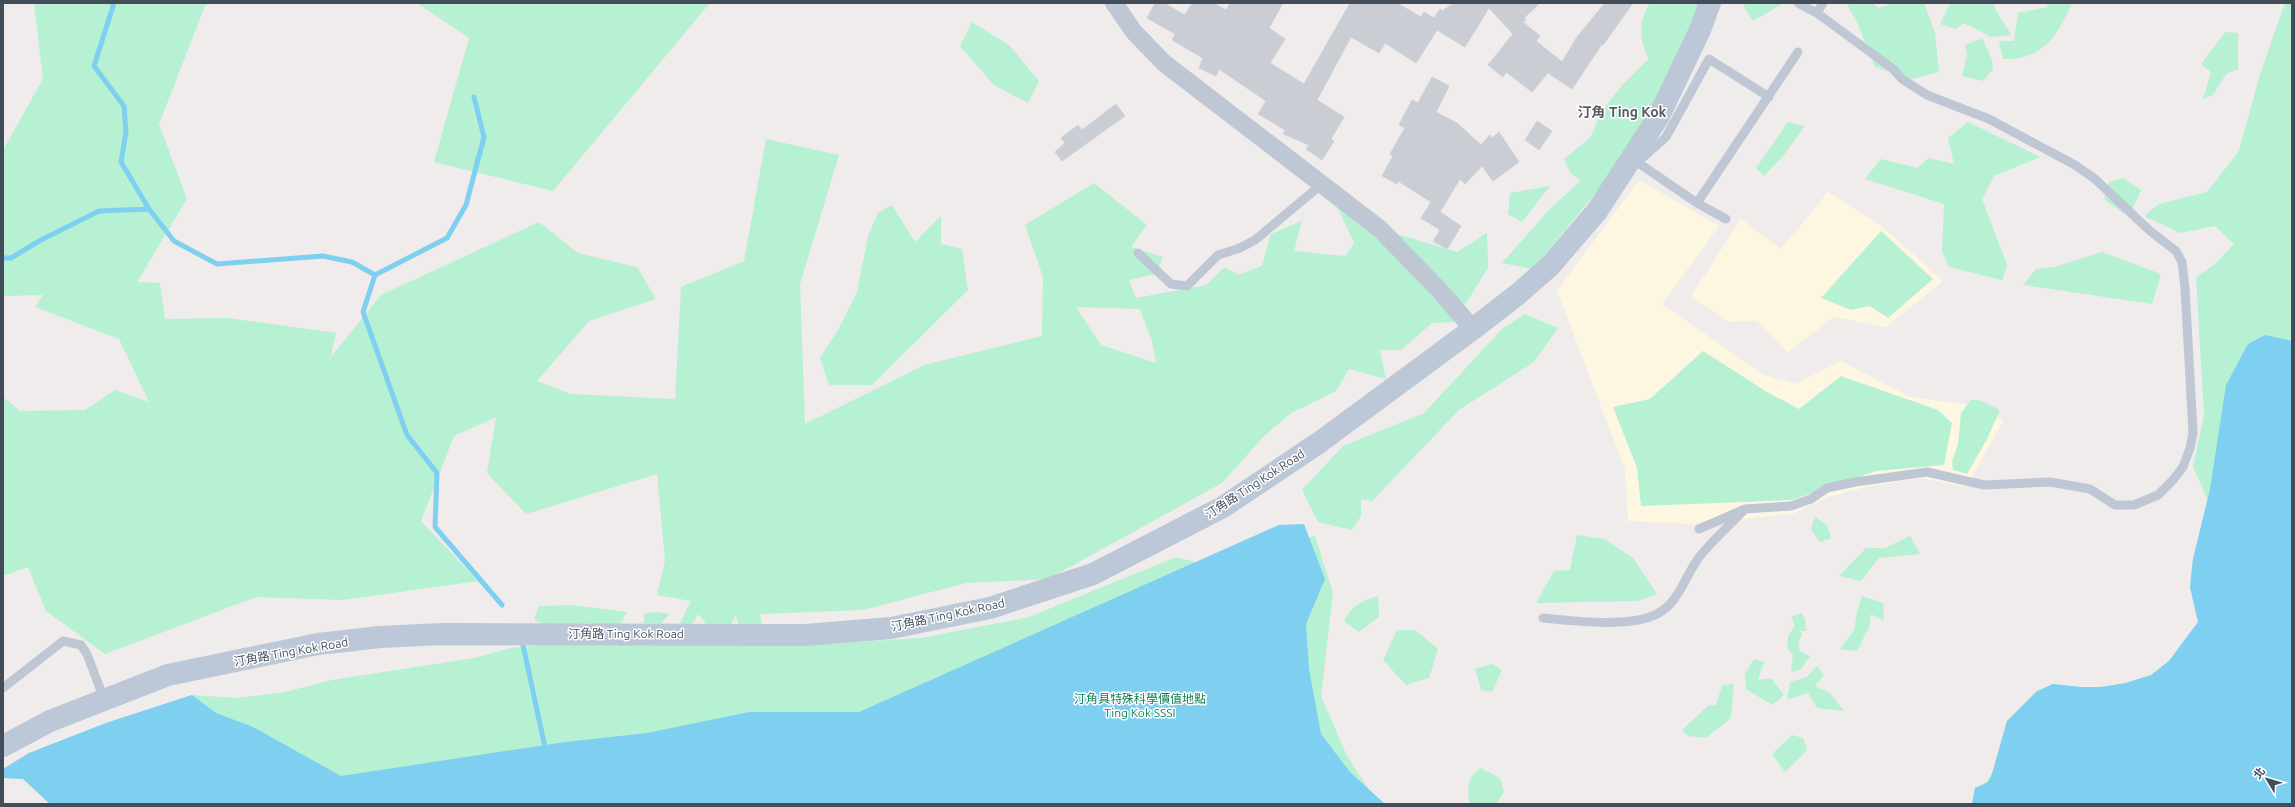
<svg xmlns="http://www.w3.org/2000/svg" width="2295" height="807" font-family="Ubuntu,'Noto Sans TC',sans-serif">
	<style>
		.commercial { fill: #fdf7e2 }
		.green { fill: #b5f1d2; fill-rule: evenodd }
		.water { fill: #7fcff1 }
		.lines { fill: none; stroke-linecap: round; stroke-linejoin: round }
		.stream { stroke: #7fcff1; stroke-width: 5 }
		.building { fill: #cacdd4; stroke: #cfd1d8 }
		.lane { stroke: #bec7d3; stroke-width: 9 }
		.street { stroke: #bec7d3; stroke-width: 18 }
		.secondary { stroke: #bcc7d7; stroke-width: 22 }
		.labels { text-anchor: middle; stroke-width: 3; stroke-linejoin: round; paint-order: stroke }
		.street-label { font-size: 12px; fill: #434d5a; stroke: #fff }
		.park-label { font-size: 12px; fill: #107f52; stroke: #fff }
		.quarter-label { font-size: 14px; font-weight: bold; fill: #585b61; stroke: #fff }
	</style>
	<rect width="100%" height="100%" fill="#efeceb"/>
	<!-- commercial -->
	<path class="commercial" d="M 1639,180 L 1719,226 L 1662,304 L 1762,374 L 1795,384 L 1841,361 L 1910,397 L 1964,404 L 2004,420 L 1966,487 L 1921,478 L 1870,486 L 1826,498 L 1792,514 L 1691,524 L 1628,521 L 1625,469 L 1557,291 Z
		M 1828,192 L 1882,226 L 1943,281 L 1886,327 L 1834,317 L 1788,352 L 1757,321 L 1729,322 L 1691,296 L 1741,219 L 1781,249 Z"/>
	<!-- green -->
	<path class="green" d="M 34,3 L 210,3 L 205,6 L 159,124 L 187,199 L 137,282 L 160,283 L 165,319 L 228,318 L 336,333 L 331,357 L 381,295 L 539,222 L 578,253 L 637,267 L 656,299 L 589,321 L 537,381 L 571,394 L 675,399 L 681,287 L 744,261 L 766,139 L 839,155 L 800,284 L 805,424 L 924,365 L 1042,336 L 1043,277 L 1025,225 L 1094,183 L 1147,225 L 1131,247 L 1163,257 L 1155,274 L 1129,280 L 1136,298 L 1206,285 L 1225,267 L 1238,275 L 1262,266 L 1271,234 L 1302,221 L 1294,251 L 1345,256 L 1354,243 L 1336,204 L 1397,234 L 1457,252 L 1487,233 L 1488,268 L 1454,322 L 1432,323 L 1401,350 L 1380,350 L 1386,379 L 1349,369 L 1336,391 L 1291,413 L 1264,436 L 1222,483 L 1048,579 L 966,583 L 863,610 L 760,614 L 762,628 L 740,627 L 735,615 L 730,628 L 708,626 L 698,614 L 690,628 L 679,625 L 691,601 L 657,595 L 665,560 L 657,474 L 526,514 L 487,473 L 496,417 L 454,436 L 421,521 L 478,581 L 343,600 L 256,597 L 105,654 L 46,611 L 28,567 L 3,576 L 3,397 L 20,411 L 85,410 L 115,390 L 149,402 L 119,339 L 35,307 L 43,295 L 3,296 L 3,150 L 43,79 ZM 1076,307 L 1140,309 L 1152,341 L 1156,363 L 1101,345 Z
		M 417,3 L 710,3 L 553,191 L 434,162 L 469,38 Z
		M 1650,3 L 1703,3 L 1663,89 L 1627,155 L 1533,269 L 1502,263 L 1548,211 L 1581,180 L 1571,174 L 1564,159 L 1590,138 L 1602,111 L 1624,83 L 1649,59 C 1639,39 1638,23 1650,3 Z
		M 1742,3 L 1784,3 L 1753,21 Z
		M 1846,3 L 1872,3 L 1879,8 L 1894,3 L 1924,3 L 1935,33 L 1939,72 L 1913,79 L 1875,67 L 1857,22 Z
		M 1950,3 L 1994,3 L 1994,7 L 2011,35 L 1991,37 L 1964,23 L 1956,29 L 1940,24 Z
		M 2046,3 L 2072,3 C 2058,35 2042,61 2003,59 L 1999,41 L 2014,41 L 2018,13 L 2048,7 Z
		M 2285,3 L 2292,3 L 2292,804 L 1972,804 L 1975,788 L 1985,784 L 1993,772 L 2007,721 L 2038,690 L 2053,684 L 2080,687 L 2101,687 L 2126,683 L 2151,675 L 2169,661 L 2198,622 L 2190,587 L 2193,559 L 2208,500 L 2193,467 L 2204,415 L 2196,277 L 2214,265 L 2234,244 L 2215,226 L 2180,233 L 2144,216 L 2159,204 L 2207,192 L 2239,151 L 2260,74 Z
		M 972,22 L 1009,45 L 1039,81 L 1028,103 L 994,85 L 960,46 Z
		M 2225,32 L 2238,33 L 2238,69 L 2226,74 L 2213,95 L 2203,99 L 2211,72 L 2201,64 Z
		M 1982,38 L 1992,60 L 1993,69 L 1983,81 L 1962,76 L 1967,54 L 1965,45 Z
		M 1788,122 L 1805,126 L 1783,156 L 1764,176 L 1756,168 Z
		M 1968,122 L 2040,157 L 1994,176 L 1982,199 L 2007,265 L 2002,280 L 1949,267 L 1942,251 L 1944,204 L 1865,179 L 1881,159 L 1917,168 L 1929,158 L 1954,164 L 1948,138 Z
		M 2123,178 L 2141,190 L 2133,207 L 2124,214 L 2104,199 L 2109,182 Z
		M 1550,186 L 1522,222 L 1508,214 L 1510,193 Z
		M 892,205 L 915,242 L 941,216 L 941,244 L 962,249 L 968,290 L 872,385 L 829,385 L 820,358 L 838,330 L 857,292 L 868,236 L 878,213 Z
		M 1881,231 L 1933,279 L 1888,318 L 1870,306 L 1851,310 L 1821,298 Z
		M 2102,252 L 2161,274 L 2152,304 L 2023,285 L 2036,269 L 2054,267 Z
		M 1525,314 L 1558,328 L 1534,362 L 1459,410 L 1372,501 L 1361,499 L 1361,516 L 1352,530 L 1318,522 L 1302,490 L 1343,446 L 1424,413 L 1503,328 Z
		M 1703,351 L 1767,392 L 1799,409 L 1841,376 L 1938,410 L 1952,423 L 1944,465 L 1876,471 L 1792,500 L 1641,506 L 1637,468 L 1613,407 L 1650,399 Z
		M 1971,400 L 1979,400 L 2000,410 L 1987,439 L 1967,474 L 1953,470 L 1952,461 L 1958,444 L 1961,413 Z
		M 1815,516 L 1827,526 L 1831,538 L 1820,542 L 1811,530 Z
		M 1577,535 L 1604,539 L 1633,558 L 1657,594 L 1638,601 L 1536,603 L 1554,571 L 1570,570 Z
		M 1315,536 L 1333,593 L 1321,696 L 1347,756 L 1377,802 L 50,804 L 23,779 L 3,778 L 3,769 L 29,753 L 106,723 L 192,695 L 237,698 L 285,692 L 332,680 L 474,658 L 511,648 L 540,645 L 795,646 L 921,638 L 1029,617 L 1176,557 L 1214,567 Z
		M 1910,536 L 1920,554 L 1879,558 L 1861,581 L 1839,576 L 1866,548 L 1885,548 Z
		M 1378,596 L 1379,617 L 1359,632 L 1344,621 C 1352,605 1362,601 1378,596 Z
		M 1862,596 L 1883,603 L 1884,621 L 1871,614 L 1869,627 L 1857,651 L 1840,649 L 1854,630 L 1857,612 Z
		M 571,605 L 627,612 L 618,628 L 588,623 L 546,626 L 534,619 L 539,606 Z
		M 658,612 L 670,614 L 660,624 L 644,623 L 644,613 Z
		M 1802,613 L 1805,619 L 1806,631 L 1800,631 L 1802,635 L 1798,642 L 1800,651 L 1810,656 L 1800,670 L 1791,672 L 1793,655 L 1787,648 L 1788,636 L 1795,626 L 1791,617 Z
		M 1397,630 L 1415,630 L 1438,649 L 1429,678 L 1406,685 L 1383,660 Z
		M 1754,659 L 1764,662 L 1758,680 L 1771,678 L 1784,695 L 1772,705 L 1746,689 L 1745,674 Z
		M 1492,664 L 1502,670 L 1492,692 L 1481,690 L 1475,669 Z
		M 1817,666 L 1824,675 L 1815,686 L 1830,693 L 1844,711 L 1817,708 L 1808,693 L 1787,700 L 1790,682 L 1807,677 Z
		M 1734,683 L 1731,718 L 1706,738 L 1688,736 L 1682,730 L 1709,705 L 1716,705 L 1722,686 Z
		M 1792,735 L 1803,738 L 1807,750 L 1785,772 L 1772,754 Z
		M 1481,768 L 1500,778 L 1504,792 L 1496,804 L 1470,804 C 1467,790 1467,776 1481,768 Z"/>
	<!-- water -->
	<path class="water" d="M 2265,335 L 2292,341 L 2292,804 L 1972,804 L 1975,788 L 1988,782 L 1991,777 L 2007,721 L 2036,692 L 2053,684 L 2080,687 L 2101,687 L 2126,683 L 2151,675 L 2169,661 L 2198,622 L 2190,587 L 2193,559 L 2210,489 L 2226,385 L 2248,344 Z
		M 1304,524 L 1325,579 L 1306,624 L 1309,669 L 1321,734 L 1350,772 L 1385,804 L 50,804 L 23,779 L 3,778 L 3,769 L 29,753 L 106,723 L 192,695 L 216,713 L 253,727 L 341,776 L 565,742 L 647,733 L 749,712 L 859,712 L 1279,525 Z"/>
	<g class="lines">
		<!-- stream -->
		<path class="stream" d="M 114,3 L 94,66 L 124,106 L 126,132 L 121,162 L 149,209 L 174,241 L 217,264 L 323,256 L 352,262 L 375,275 L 363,312 L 407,435 L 437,473 L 435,527 L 502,605
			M 3,258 L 11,258 L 39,241 L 99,211 L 149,209
			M 375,275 L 447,238 L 466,205 L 484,137 L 474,97
			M 523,645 L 546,752"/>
	</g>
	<!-- building -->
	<path class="building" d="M 1155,3 L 1164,3 L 1185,15 L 1192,3 L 1213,3 L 1226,10 L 1230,3 L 1283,3 L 1269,28 L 1285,39 L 1270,63 L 1304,84 L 1350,3 L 1397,3 L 1421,17 L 1424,12 L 1434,18 L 1440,9 L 1442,11 L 1454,3 L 1540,3 L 1524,18 L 1526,20 L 1523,22 L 1540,36 L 1536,41 L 1562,62 L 1577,37 L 1605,3 L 1633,3 L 1603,45 L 1602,44 L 1572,89 L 1548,73 L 1532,92 L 1506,72 L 1503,77 L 1488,65 L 1513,34 L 1489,8 L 1465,47 L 1437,30 L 1416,63 L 1385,43 L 1379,53 L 1351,37 L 1317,100 L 1344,117 L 1331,139 L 1334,141 L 1322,160 L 1306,149 L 1309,145 L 1283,134 L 1285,130 L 1258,114 L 1266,101 L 1219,69 L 1216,76 L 1199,68 L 1203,58 L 1172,40 L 1175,34 L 1147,18 Z
		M 1432,77 L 1449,86 L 1436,112 L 1457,123 L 1481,145 L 1490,135 L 1492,138 L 1499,132 L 1519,162 L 1493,181 L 1482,166 L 1465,184 L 1460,179 L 1440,212 L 1461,226 L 1447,249 L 1433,241 L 1440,230 L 1421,218 L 1431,202 L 1398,181 L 1397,184 L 1382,176 L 1393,156 L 1390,154 L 1405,128 L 1399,125 L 1412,100 L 1418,103 Z
		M 1116,104 L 1125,116 L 1062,161 L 1055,152 L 1065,143 L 1061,138 L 1078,125 L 1082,130 Z
		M 1537,121 L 1552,131 L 1539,150 L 1525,140 Z"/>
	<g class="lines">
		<!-- lane -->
		<path class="lane" d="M 1817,13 L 1823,3
			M 1634,160 L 1697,203 L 1726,219
			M 1639,161 L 1666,137 L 1709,59 L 1769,97
			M 1697,203 L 1798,52
			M 1138,253 L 1171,284 L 1187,286 L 1218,255 L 1240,248 L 1255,240 L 1322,184
			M 1699,529 L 1745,509 L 1791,506 L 1811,499 L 1827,488 L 1855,482 L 1927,472 L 1984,485 L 2050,482 L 2090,489 L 2115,505 L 2134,505 L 2158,495 L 2173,480 L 2183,467 L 2190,448 L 2193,433 L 2185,288 L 2182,262 L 2176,251 L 2150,231 L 2095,179 L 2075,165 L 1989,119 L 1927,95 L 1902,79 L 1893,69 L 1817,13 L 1798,3
			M 1543,618 C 1573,621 1630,628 1657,614 C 1680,602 1685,575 1700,556 C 1713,540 1730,525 1744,510
			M 3,688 L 63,641 L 81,645 L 87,654 L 104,699"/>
		<!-- street -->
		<path class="street" d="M 1114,3 L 1134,32 L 1164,63 L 1380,229 L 1440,291 L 1473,329"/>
		<!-- secondary -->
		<path class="secondary" d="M 3,746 L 50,721 L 168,675 L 318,644 L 380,637 L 442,634 L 806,635 L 891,628 L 990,608 L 1093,574 L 1223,507 L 1320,442 L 1473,329 L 1518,294 L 1550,266 L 1597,211 L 1659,116 L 1700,30 L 1710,3"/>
	</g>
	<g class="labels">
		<!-- street labels -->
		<g class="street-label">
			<text transform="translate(1255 484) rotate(-33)" y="4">汀角路 Ting Kok Road</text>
			<text transform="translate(948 615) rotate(-12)" y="4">汀角路 Ting Kok Road</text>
			<text x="626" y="638">汀角路 Ting Kok Road</text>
			<text transform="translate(291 652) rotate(-10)" y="4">汀角路 Ting Kok Road</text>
		</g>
		<!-- park labels -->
		<g class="park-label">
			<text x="1140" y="703">汀角具特殊科學價值地點<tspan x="1140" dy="14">Ting Kok SSSI</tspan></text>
		</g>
		<!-- quarter labels -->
		<g class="quarter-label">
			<text x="1622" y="117">汀角 Ting Kok</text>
		</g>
	</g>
	<!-- border -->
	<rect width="2295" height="807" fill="none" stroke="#434d5a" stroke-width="8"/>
	<!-- north arrow -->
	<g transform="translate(2267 779) rotate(308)" stroke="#ffffff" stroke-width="3" paint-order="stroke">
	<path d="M0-3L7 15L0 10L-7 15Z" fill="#434d5a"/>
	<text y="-6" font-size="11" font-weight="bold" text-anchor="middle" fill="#434d5a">北</text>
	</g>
</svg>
